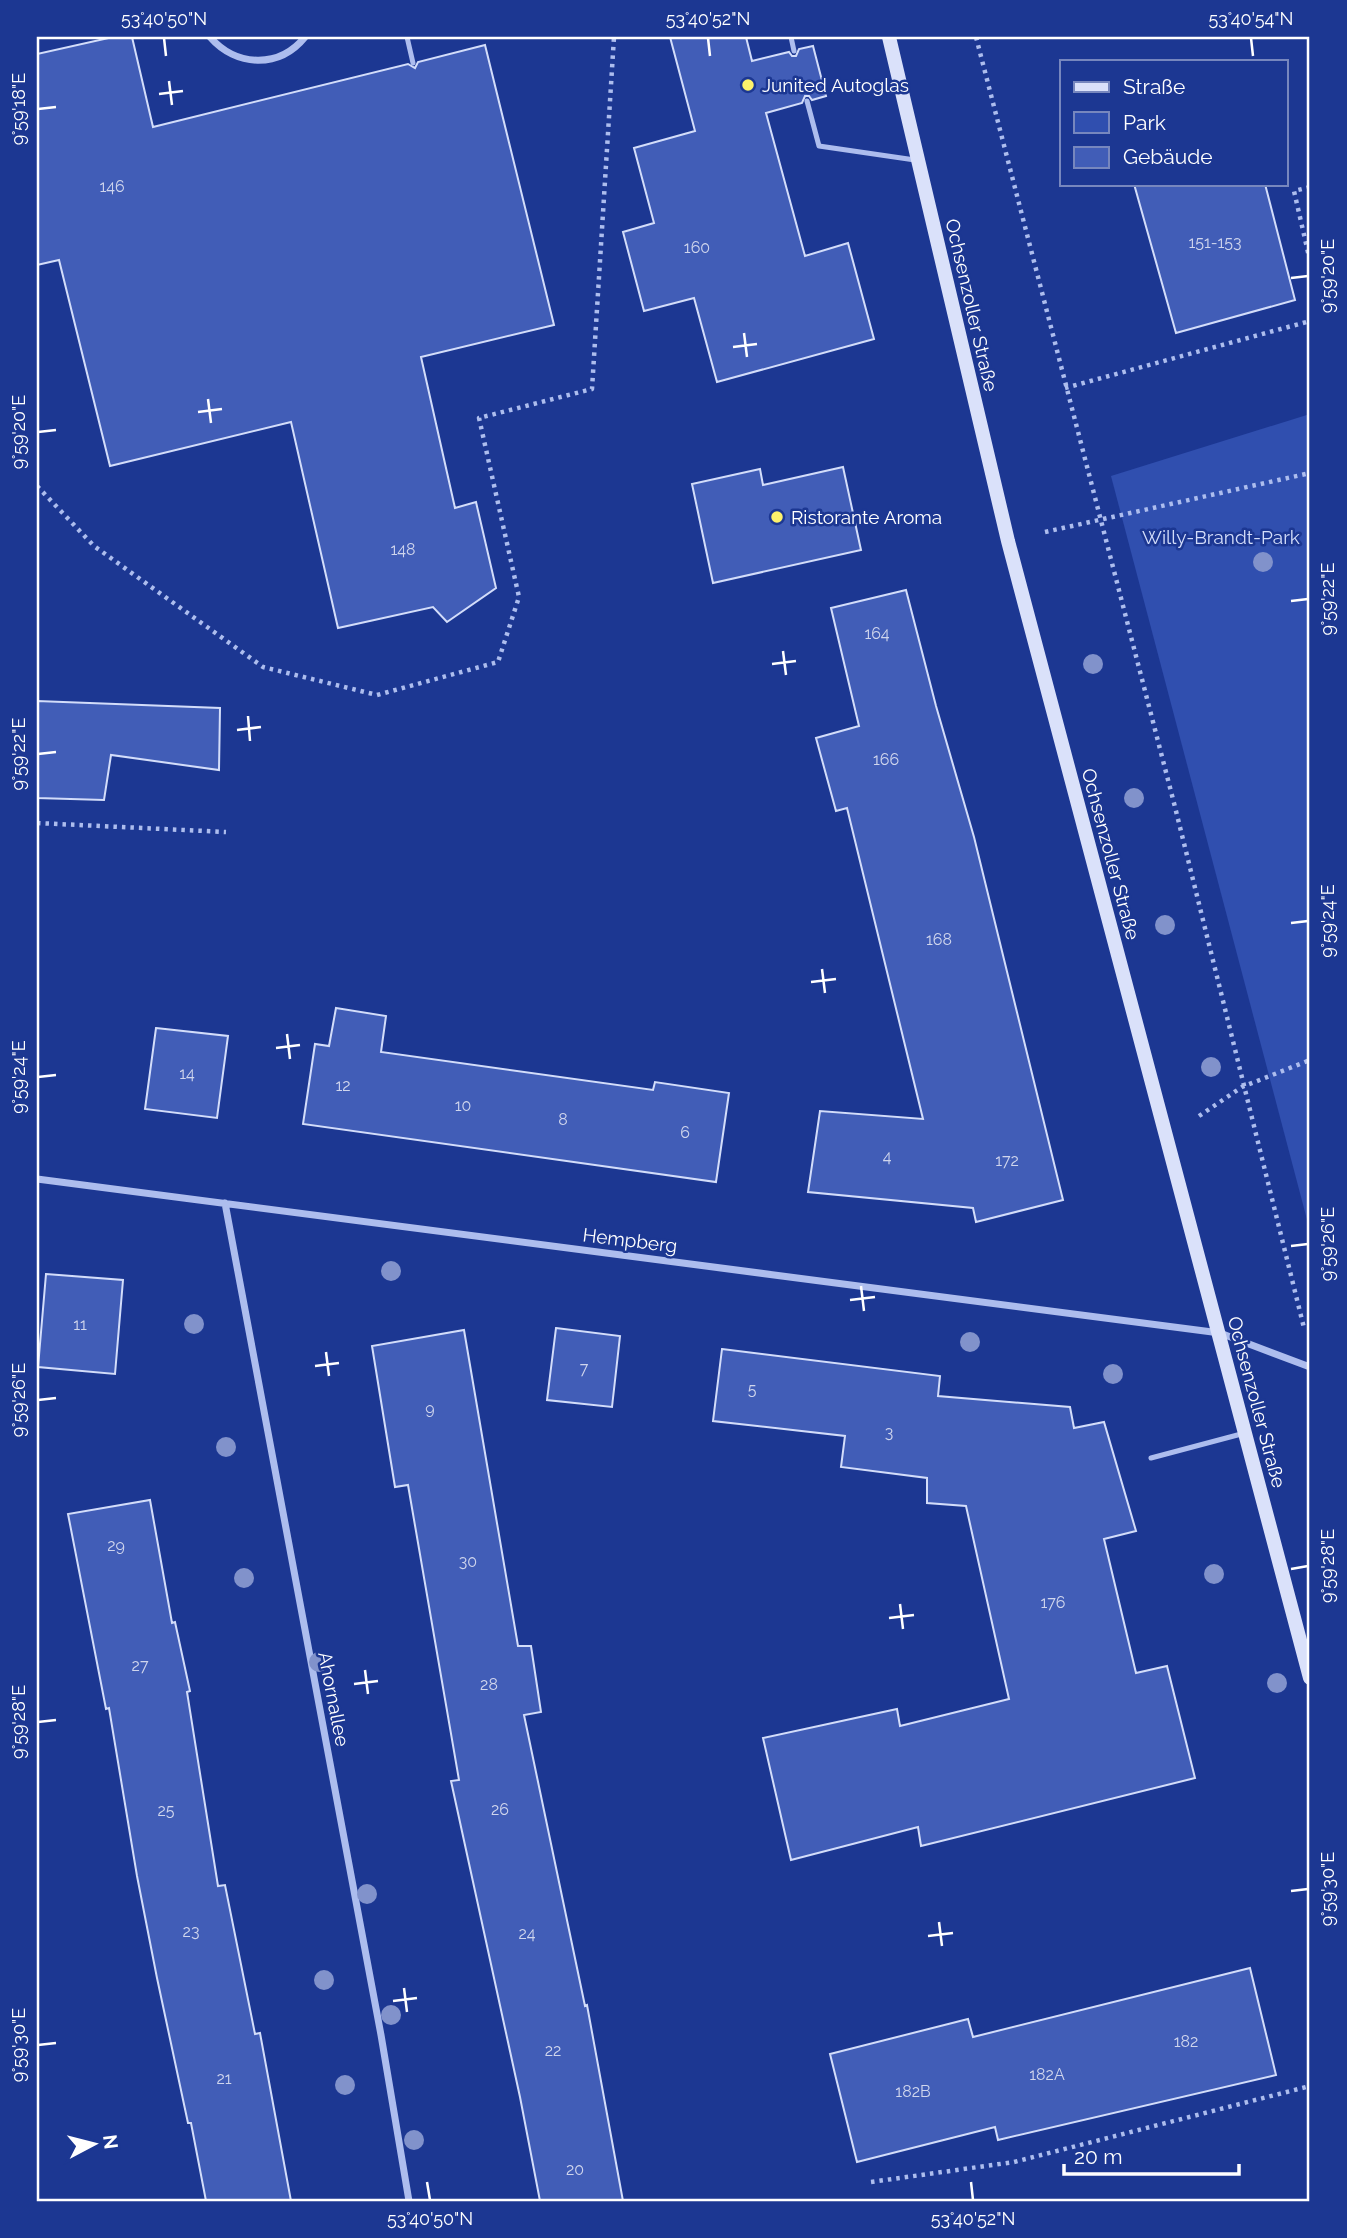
<svg xmlns="http://www.w3.org/2000/svg" width="1347" height="2238" font-family="Raleway,sans-serif">
	<style>
		.green { fill: #304faf }
		.building { fill: #415db7; stroke: #d3ddfa; stroke-width: 2 }
		.lines { fill: none; stroke-linecap: round; stroke-linejoin: round }
		.path { stroke: #adbdee; stroke-width: 4.5; stroke-dasharray: 3.5 5; stroke-linecap: butt }
		.service { stroke: #adbdee; stroke-width: 5 }
		.minor { stroke: #adbdee; stroke-width: 7 }
		.secondary { stroke: #dae1fa; stroke-width: 14 }
		.tree { fill: #8192cb }
		.ticks { fill: none; stroke: #fff; stroke-width: 2.5 }
		.poi-dot { fill: #fef26b; stroke: #1c3792; stroke-width: 2.5 }
		.labels { text-anchor: middle; stroke-width: 5; stroke-linejoin: round; paint-order: stroke }
		.number-label { font-size: 16px; fill: #d0d6ed }
		.poi-label { font-size: 19px; fill: #fff; stroke: #1c3792; text-anchor: start }
		.street-label { font-size: 19px; fill: #fff; stroke: #1c3792 }
		.park-label { font-size: 19px; fill: #d3ddfa; stroke: #1c3792 }
		.neatline { fill: none; stroke: #fff; stroke-width: 2.5 }
		.ticks-label { font-size: 18px; text-anchor: middle; fill: #fff }
	</style>
	<rect width="100%" height="100%" fill="#1c3792"/>
	<!-- green -->
	<path class="green" d="M 1310,414 L 1310,1231 L 1111,476 Z"/>
	<!-- building -->
	<path class="building" d="M 113,37 L 132,37 L 153,127 L 408,64 L 415,68 L 418,62 L 485,45 L 554,325 L 421,357 L 455,508 L 476,502 L 496,588 L 447,622 L 433,607 L 338,628 L 291,422 L 110,466 L 59,260 L 37,265 L 37,54 Z
		M 670,37 L 746,37 L 752,61 L 789,52 L 792,56 L 796,56 L 799,49 L 813,46 L 826,96 L 812,100 L 809,96 L 805,96 L 802,103 L 766,113 L 805,256 L 848,243 L 874,339 L 717,382 L 694,298 L 644,311 L 623,232 L 654,223 L 634,148 L 695,131 Z
		M 1134,184 L 1265,184 L 1295,300 L 1176,333 Z
		M 843,467 L 861,550 L 713,583 L 692,484 L 760,469 L 763,485 Z
		M 906,590 L 936,706 L 974,837 L 1063,1200 L 976,1222 L 973,1208 L 808,1192 L 820,1111 L 923,1119 L 847,808 L 836,811 L 816,738 L 859,726 L 831,608 Z
		M 37,701 L 220,708 L 219,770 L 111,755 L 104,800 L 37,798 Z
		M 336,1008 L 386,1016 L 381,1052 L 653,1090 L 655,1082 L 729,1093 L 716,1182 L 303,1124 L 315,1044 L 329,1046 Z
		M 156,1028 L 228,1036 L 217,1118 L 145,1109 Z
		M 46,1274 L 123,1280 L 115,1374 L 38,1367 Z
		M 556,1328 L 620,1336 L 612,1407 L 547,1400 Z
		M 464,1330 L 518,1646 L 531,1646 L 541,1712 L 524,1715 L 585,2006 L 587,2005 L 623,2201 L 540,2201 L 520,2097 L 451,1781 L 459,1780 L 408,1485 L 395,1487 L 372,1346 Z
		M 722,1349 L 940,1376 L 938,1396 L 1070,1407 L 1074,1428 L 1104,1422 L 1136,1531 L 1104,1539 L 1136,1673 L 1167,1666 L 1195,1778 L 921,1846 L 918,1827 L 791,1860 L 763,1738 L 897,1709 L 900,1726 L 1009,1699 L 966,1506 L 927,1503 L 927,1478 L 841,1467 L 845,1436 L 713,1421 Z
		M 150,1500 L 172,1623 L 175,1622 L 190,1691 L 187,1692 L 218,1886 L 225,1885 L 255,2034 L 260,2033 L 291,2201 L 206,2201 L 191,2123 L 188,2123 L 157,1978 L 137,1876 L 109,1708 L 106,1709 L 68,1514 Z
		M 1250,1968 L 1276,2075 L 998,2140 L 995,2127 L 857,2162 L 830,2054 L 968,2019 L 973,2037 Z"/>
	<g class="lines">
		<!-- path -->
		<path class="path" d="M 976,37 L 1175,807 L 1304,1328
			M 1310,187 L 1294,191 L 1310,261
			M 1065,388 L 1310,321
			M 37,486 L 94,546 L 263,667 L 377,695 L 498,662 L 519,597 L 479,418 L 592,389 L 614,37
			M 1045,532 L 1310,473
			M 37,823 L 226,832
			M 1199,1116 L 1242,1087 L 1310,1060
			M 871,2182 L 1014,2162 L 1310,2086"/>
		<!-- service -->
		<path class="service" d="M 407,37 L 413,63
			M 791,37 L 794,51
			M 807,101 L 819,146 L 915,160
			M 1151,1458 L 1245,1433"/>
		<!-- minor -->
		<path class="minor" d="M 210,37 C 236,67 279,69 305,37
			M 37,1179 L 1220,1333 L 1310,1367
			M 225,1203 L 381,2035 L 409,2201"/>
		<!-- secondary -->
		<path class="secondary" d="M 889,37 L 1008,541 L 1310,1678"/>
	</g>
	<!-- trees -->
	<g class="tree">
		<circle cx="1263" cy="562" r="10"/>
		<circle cx="1093" cy="664" r="10"/>
		<circle cx="1134" cy="798" r="10"/>
		<circle cx="1165" cy="925" r="10"/>
		<circle cx="1211" cy="1067" r="10"/>
		<circle cx="391" cy="1271" r="10"/>
		<circle cx="194" cy="1324" r="10"/>
		<circle cx="970" cy="1342" r="10"/>
		<circle cx="1113" cy="1374" r="10"/>
		<circle cx="226" cy="1447" r="10"/>
		<circle cx="1214" cy="1574" r="10"/>
		<circle cx="244" cy="1578" r="10"/>
		<circle cx="319" cy="1662" r="10"/>
		<circle cx="1277" cy="1683" r="10"/>
		<circle cx="367" cy="1894" r="10"/>
		<circle cx="324" cy="1980" r="10"/>
		<circle cx="391" cy="2015" r="10"/>
		<circle cx="345" cy="2085" r="10"/>
		<circle cx="414" cy="2140" r="10"/>
	</g>
	<!-- ticks -->
	<path class="ticks" d="M 164,38 L 166,56M 708,38 L 710,56M 1251,38 L 1253,56M 169,81 L 172,105M 159,94 L 183,91M 38,109 L 56,107M 1291,278 L 1308,276M 744,333 L 747,357M 733,347 L 757,344M 208,399 L 211,423M 198,412 L 222,409M 38,432 L 56,430M 1291,601 L 1308,599M 783,651 L 786,675M 772,664 L 796,661M 248,716 L 250,741M 237,730 L 261,727M 38,754 L 56,752M 1291,923 L 1308,921M 822,969 L 825,993M 811,982 L 836,979M 287,1034 L 290,1059M 276,1048 L 300,1045M 38,1077 L 56,1075M 1291,1246 L 1308,1244M 861,1286 L 864,1311M 850,1300 L 875,1297M 326,1352 L 329,1376M 315,1366 L 339,1363M 38,1400 L 56,1398M 1291,1569 L 1308,1566M 900,1604 L 903,1629M 889,1618 L 914,1615M 365,1670 L 368,1694M 354,1684 L 378,1681M 38,1722 L 56,1720M 1291,1891 L 1308,1889M 939,1922 L 942,1946M 928,1936 L 953,1933M 404,1988 L 407,2012M 393,2001 L 417,1998M 38,2045 L 56,2043M 427,2182 L 430,2200M 971,2182 L 973,2200"/>
	<!-- markers -->
	<g class="poi-dot">
		<circle cx="748" cy="85" r="7"/>
		<circle cx="777" cy="517" r="7"/>
	</g>
	<g class="labels">
		<!-- number labels -->
		<g class="number-label">
			<text x="112" y="192">146</text>
			<text x="1215" y="248">151-153</text>
			<text x="697" y="253">160</text>
			<text x="403" y="555">148</text>
			<text x="877" y="639">164</text>
			<text x="886" y="765">166</text>
			<text x="939" y="945">168</text>
			<text x="187" y="1079">14</text>
			<text x="343" y="1091">12</text>
			<text x="463" y="1111">10</text>
			<text x="563" y="1125">8</text>
			<text x="685" y="1138">6</text>
			<text x="887" y="1162">4</text>
			<text x="1007" y="1166">172</text>
			<text x="80" y="1330">11</text>
			<text x="584" y="1374">7</text>
			<text x="752" y="1395">5</text>
			<text x="430" y="1414">9</text>
			<text x="889" y="1438">3</text>
			<text x="116" y="1551">29</text>
			<text x="468" y="1567">30</text>
			<text x="1053" y="1608">176</text>
			<text x="140" y="1671">27</text>
			<text x="489" y="1690">28</text>
			<text x="500" y="1815">26</text>
			<text x="166" y="1816">25</text>
			<text x="191" y="1937">23</text>
			<text x="527" y="1939">24</text>
			<text x="1186" y="2047">182</text>
			<text x="553" y="2056">22</text>
			<text x="1047" y="2080">182A</text>
			<text x="224" y="2084">21</text>
			<text x="913" y="2097">182B</text>
			<text x="575" y="2175">20</text>
		</g>
		<!-- poi labels -->
		<g class="poi-label">
			<text x="762" y="92">Junited Autoglas</text>
			<text x="791" y="524">Ristorante Aroma</text>
		</g>
		<!-- street labels -->
		<g class="street-label">
			<text transform="translate(972 305) rotate(77)" y="7">Ochsenzoller Straße</text>
			<text transform="translate(1111 854) rotate(75)" y="7">Ochsenzoller Straße</text>
			<text transform="translate(630 1240) rotate(7)" y="7">Hempberg</text>
			<text transform="translate(1257 1402) rotate(75)" y="7">Ochsenzoller Straße</text>
			<text transform="translate(334 1699) rotate(79)" y="7">Ahornallee</text>
		</g>
		<!-- park labels -->
		<g class="park-label">
			<text x="1221" y="544">Willy-Brandt-Park</text>
		</g>
	</g>
	<!-- border -->
	<rect width="1347" height="2238" fill="none" stroke="#1c3792" stroke-width="77"/>
	<!-- legend -->
	<rect x="1060" y="60" width="228" height="126" fill="#1c3792" stroke="#7787be" stroke-width="2"/>
	<rect x="1074" y="82" width="35" height="10" fill="#dae1fa" stroke="#7787be" stroke-width="2"/>
	<text x="1123" y="94" font-size="21" fill="#ffffff">Straße</text>
	<rect x="1074" y="112" width="35" height="21" fill="#304faf" stroke="#7787be" stroke-width="2"/>
	<text x="1123" y="130" font-size="21" fill="#ffffff">Park</text>
	<rect x="1074" y="147" width="35" height="21" fill="#415db7" stroke="#7787be" stroke-width="2"/>
	<text x="1123" y="164" font-size="21" fill="#ffffff">Gebäude</text>
	<!-- north arrow -->
	<g transform="translate(94 2144) rotate(83)" stroke="#1c3792" stroke-width="5" paint-order="stroke">
	<path d="M0-5L12 26L0 18L-12 26Z" fill="#ffffff"/>
	<text y="-10" font-size="19" font-weight="bold" text-anchor="middle" fill="#ffffff">N</text>
	</g>
	<!-- scale -->
	<path d="M1064 2164v10h175v-10" fill="none" stroke="#ffffff" stroke-width="3.5"/>
	<text x="1074" y="2164" font-size="21" fill="#ffffff" stroke="#1c3792" stroke-width="5" paint-order="stroke">20 m</text>
	<rect x="38" y="38" width="1270" height="2162" class="neatline"/>
	<g class="ticks-label">
		<text x="164" y="25">53°40'50"N</text>
		<text x="708" y="25">53°40'52"N</text>
		<text x="1251" y="25">53°40'54"N</text>
		<text transform="translate(19 109) rotate(-90)" y="6">9°59'18"E</text>
		<text transform="translate(1328 276) rotate(-90)" y="6">9°59'20"E</text>
		<text transform="translate(19 432) rotate(-90)" y="6">9°59'20"E</text>
		<text transform="translate(1328 599) rotate(-90)" y="6">9°59'22"E</text>
		<text transform="translate(19 754) rotate(-90)" y="6">9°59'22"E</text>
		<text transform="translate(1328 921) rotate(-90)" y="6">9°59'24"E</text>
		<text transform="translate(19 1077) rotate(-90)" y="6">9°59'24"E</text>
		<text transform="translate(1328 1244) rotate(-90)" y="6">9°59'26"E</text>
		<text transform="translate(19 1400) rotate(-90)" y="6">9°59'26"E</text>
		<text transform="translate(1328 1566) rotate(-90)" y="6">9°59'28"E</text>
		<text transform="translate(19 1722) rotate(-90)" y="6">9°59'28"E</text>
		<text transform="translate(1328 1889) rotate(-90)" y="6">9°59'30"E</text>
		<text transform="translate(19 2045) rotate(-90)" y="6">9°59'30"E</text>
		<text x="430" y="2225">53°40'50"N</text>
		<text x="973" y="2225">53°40'52"N</text>
	</g>
</svg>
